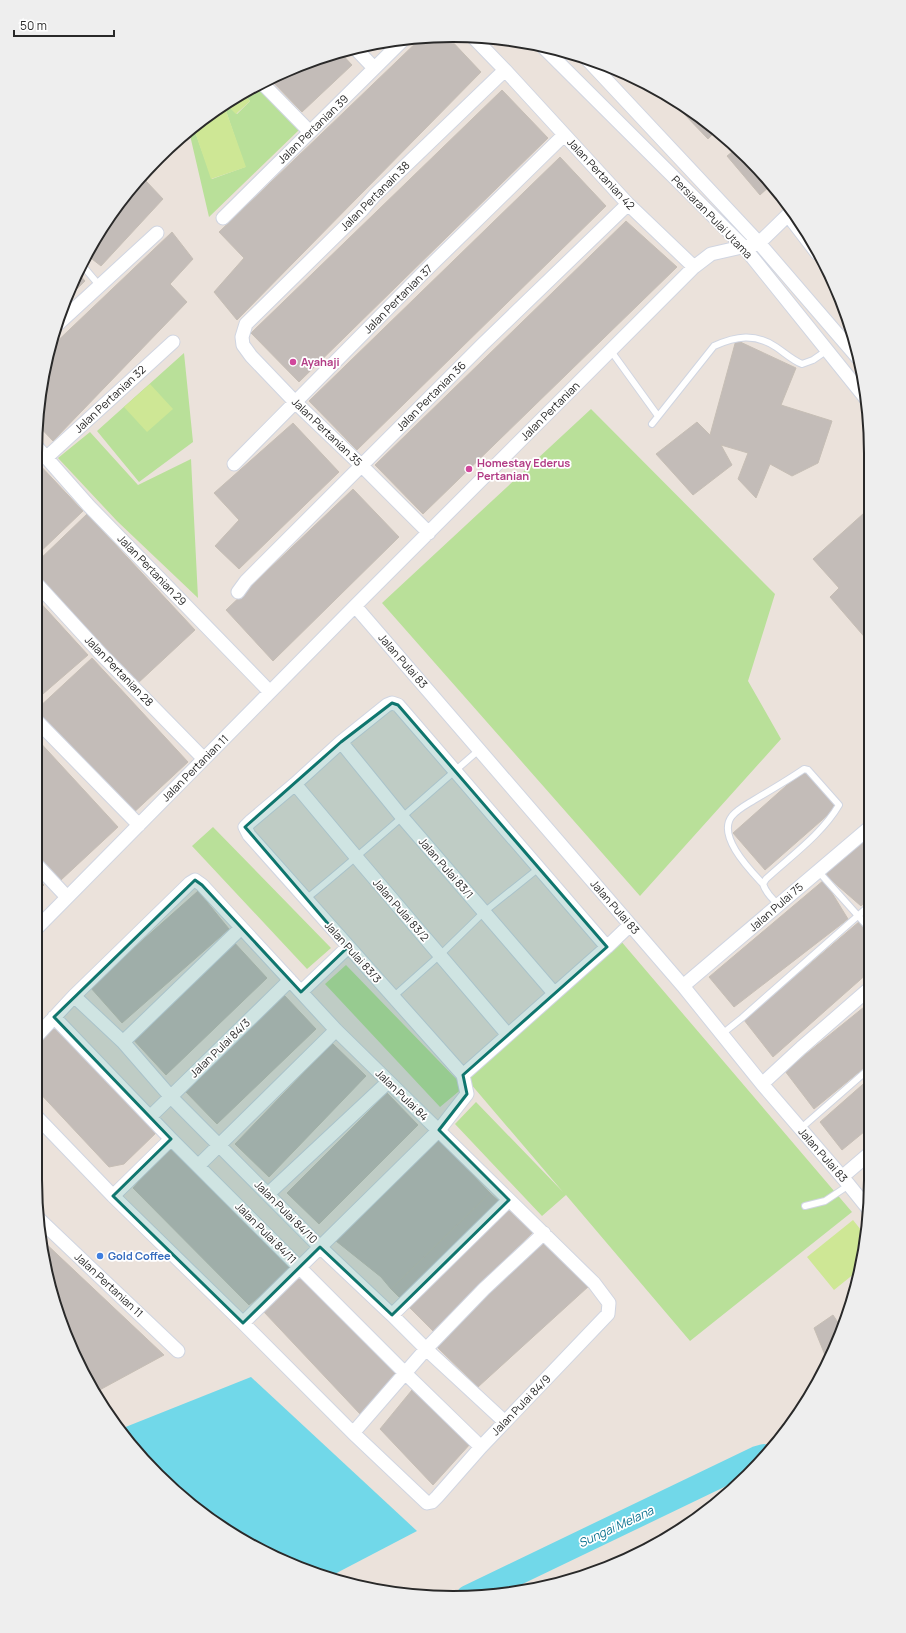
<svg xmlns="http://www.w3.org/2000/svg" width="906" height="1633" font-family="Manrope,sans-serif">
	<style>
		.green { fill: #b9e099 }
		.pitch { fill: #cee795 }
		.water { fill: #71d8e9 }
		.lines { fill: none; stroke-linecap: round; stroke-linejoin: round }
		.river { stroke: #71d8e9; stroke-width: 24 }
		.building { fill: #c3bcb8; stroke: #c6beb5 }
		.service-casing { stroke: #d0d5e1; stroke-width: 8 }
		.minor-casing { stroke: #d0d5e1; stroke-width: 15 }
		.service { stroke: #fff; stroke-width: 6 }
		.minor { stroke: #fff; stroke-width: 13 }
		.marked { fill: #0f766e; fill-opacity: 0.2; stroke: #0f766e; stroke-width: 3; stroke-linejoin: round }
		.hotel-dot { fill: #d1479c; stroke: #fff; stroke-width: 1.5 }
		.shop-dot { fill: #3f7fe0; stroke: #fff; stroke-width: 1.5 }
		.labels { text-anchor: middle; stroke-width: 3.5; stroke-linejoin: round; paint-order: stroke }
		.street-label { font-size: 11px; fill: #292929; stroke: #fff }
		.hotel-label { font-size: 11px; font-weight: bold; fill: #b23c85; stroke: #fff; text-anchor: start }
		.shop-label { font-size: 11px; font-weight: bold; fill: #366cbe; stroke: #fff; text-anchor: start }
		.water-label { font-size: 12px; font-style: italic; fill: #127693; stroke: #fff }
		.rim { fill: none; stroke: #292929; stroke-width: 2 }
	</style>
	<rect width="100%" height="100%" fill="#ebe2db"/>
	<!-- green -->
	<path class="green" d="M 258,85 L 299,130 L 209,217 L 189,131 L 193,126 L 212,179 L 245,167 L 224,105 L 226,104 L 237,114 L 250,101 L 243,94 Z
		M 184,353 L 193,442 L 139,482 L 97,431 Z
		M 591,409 L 775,594 L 748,681 L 781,739 L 640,896 L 382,603 Z
		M 90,432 L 138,485 L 191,459 L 198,598 L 117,521 L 58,458 Z
		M 213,827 L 331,948 L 307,969 L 192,846 Z
		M 620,940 L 852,1212 L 690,1341 L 566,1195 L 542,1216 L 455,1124 L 476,1102 L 563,1192 L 464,1076 Z
		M 346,965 L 464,1087 L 440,1107 L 325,984 Z"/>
	<!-- pitch -->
	<path class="pitch" d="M 243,94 L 250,101 L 236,114 L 226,104 Z
		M 224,105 L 246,167 L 211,179 L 193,126 Z
		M 150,384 L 173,409 L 147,432 L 124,407 Z
		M 853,1220 L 865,1235 L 860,1269 L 834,1290 L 807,1257 Z"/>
	<!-- water -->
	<path class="water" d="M 251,1377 L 417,1531 L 327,1578 L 293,1566 L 221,1528 L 177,1494 L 118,1430 Z"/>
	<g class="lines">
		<!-- river -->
		<path class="river" d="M 468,1597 L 757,1458 L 764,1456"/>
	</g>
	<!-- building -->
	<path class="building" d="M 425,36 L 448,37 L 481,72 L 237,320 L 214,292 L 244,258 L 219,232 L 422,37 Z
		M 339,51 L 352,65 L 302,112 L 269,78 Z
		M 502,90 L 548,138 L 299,382 L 251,333 Z
		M 662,91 L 717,130 L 708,139 Z
		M 737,148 L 770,186 L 760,195 L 727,156 Z
		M 166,152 L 169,156 L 146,181 L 163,199 L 101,266 L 87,255 L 91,244 L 139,178 Z
		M 560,157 L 606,206 L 357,450 L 309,401 Z
		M 626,221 L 677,267 L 423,514 L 375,465 Z
		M 172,232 L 193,259 L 170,284 L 187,302 L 53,441 L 36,423 L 48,350 Z
		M 79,274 L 85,281 L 69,297 Z
		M 736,340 L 796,368 L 781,405 L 832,421 L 818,463 L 792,476 L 770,464 L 756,498 L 738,479 L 748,453 L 721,445 L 732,465 L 693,495 L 656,454 L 697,422 L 710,435 Z
		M 293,423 L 339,472 L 239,569 L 215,546 L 239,520 L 214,493 Z
		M 36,461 L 83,511 L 36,556 Z
		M 353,489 L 399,537 L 273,661 L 226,610 Z
		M 864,513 L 868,517 L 868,641 L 830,597 L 839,588 L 813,559 Z
		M 87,514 L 195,630 L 137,684 L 36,575 L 36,563 Z
		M 36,598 L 88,655 L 36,700 Z
		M 92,658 L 188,762 L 130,816 L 36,713 L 36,710 Z
		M 36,738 L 118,827 L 61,880 L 35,852 Z
		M 804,770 L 838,806 L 765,870 L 733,833 Z
		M 869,833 L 869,899 L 861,906 L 823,873 Z
		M 35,875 L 44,885 L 35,893 Z
		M 824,880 L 848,919 L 734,1007 L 709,977 Z
		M 198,891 L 229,929 L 122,1023 L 90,987 Z
		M 860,921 L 869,936 L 869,972 L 773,1057 L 744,1020 Z
		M 231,939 L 267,978 L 166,1075 L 130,1036 Z
		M 284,995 L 316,1029 L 217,1124 L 185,1091 Z
		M 869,1003 L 870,1063 L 814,1109 L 785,1071 Z
		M 54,1027 L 158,1131 L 124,1164 L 109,1167 L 35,1088 L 35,1046 Z
		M 332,1043 L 366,1076 L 269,1177 L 235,1144 Z
		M 870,1078 L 870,1127 L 842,1150 L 820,1122 Z
		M 387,1093 L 418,1125 L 319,1224 L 287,1193 Z
		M 438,1138 L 490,1193 L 391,1289 L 381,1277 L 336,1241 Z
		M 169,1146 L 296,1267 L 249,1305 L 133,1188 Z
		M 490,1193 L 533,1232 L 434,1332 L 391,1289 Z
		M 41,1239 L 164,1355 L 94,1393 L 57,1315 L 43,1261 Z
		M 542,1242 L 589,1286 L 478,1387 L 436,1346 Z
		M 300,1272 L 399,1376 L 360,1414 L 264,1312 Z
		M 833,1315 L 841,1327 L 827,1360 L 814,1328 Z
		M 412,1390 L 471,1443 L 433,1485 L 380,1429 Z"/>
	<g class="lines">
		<defs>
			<path id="service" d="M 82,265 L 99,285
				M 611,351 L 658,416
				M 652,424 L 714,346 C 736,336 755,333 776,347 C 785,353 792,360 802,364 L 813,360 L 826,351
				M 818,871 L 869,928
				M 763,884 C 751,871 716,836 732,816 C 738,809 746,805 754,800 C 771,790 788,780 804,769 L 808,770 L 839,805 C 822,834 791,856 766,879 L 763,884 C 766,893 772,899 779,905
				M 306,899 C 365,851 421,800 479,750
				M 393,997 L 440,955 L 484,912 L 539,868
				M 722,1034 L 742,1018 L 869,906
				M 800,1129 L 870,1068
				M 805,1206 L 825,1201 L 849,1185"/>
			<path id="minor" d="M 473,37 L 505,70 L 628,204 L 694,267
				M 543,47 L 744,247 L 867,400
				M 355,48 L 374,68
				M 584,56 L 759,243 L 858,358
				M 261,82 L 310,132
				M 788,215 L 817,253
				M 223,218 L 404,39
				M 58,324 L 157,233
				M 36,446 L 89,506 L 270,692
				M 47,457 L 173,342
				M 234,464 L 424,272 L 564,135
				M 429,533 L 362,466 L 295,402 L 251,356 L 243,345 L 242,337 L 246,324 L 362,210 L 375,195 L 505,70
				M 36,583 L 101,654 L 204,759
				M 238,592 L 246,581 L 483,344 L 628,204
				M 355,606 L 683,986 L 762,1084 L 849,1185 L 870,1211
				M 36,720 L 139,825
				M 341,742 L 402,817 L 554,993
				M 295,784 L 357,858 L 508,1035
				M 35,863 L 67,897
				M 35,930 L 355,606 L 694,267 L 711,254 L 759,243 L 792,211
				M 683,986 L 869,828
				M 301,992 L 348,947
				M 74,996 L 123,1042 L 170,1096 L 320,1247 L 392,1315 L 426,1349 L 505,1422
				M 54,1017 L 171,1139 L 406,1374 L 481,1447
				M 123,1042 L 241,928
				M 463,1075 L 607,947 L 630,925
				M 762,1084 L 801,1048 L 869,989
				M 35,1115 L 113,1196 L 243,1323 L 353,1433 L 427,1503 L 432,1502 L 437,1497 L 481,1447 L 608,1314 L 609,1303 L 594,1283 L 336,1030 L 202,885 L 195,880 L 190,883 L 74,996 L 35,1038
				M 150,1117 L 290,980
				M 198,1166 L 336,1030
				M 842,1177 L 870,1153
				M 268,1194 L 388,1082
				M 113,1196 L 171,1139
				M 39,1219 L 178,1351
				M 392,1315 L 509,1200
				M 243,1323 L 439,1130 L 467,1094 L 463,1075 L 249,835 L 245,827 L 250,822 L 295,784 L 341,742 L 387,705 L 392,703 L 398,705 L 607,947
				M 353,1433 L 426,1349 L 484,1289 L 544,1233"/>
		</defs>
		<!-- service casing -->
		<use href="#service" class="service-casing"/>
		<!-- minor casing -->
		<use href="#minor" class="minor-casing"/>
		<!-- service -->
		<use href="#service" class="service"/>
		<!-- minor -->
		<use href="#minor" class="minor"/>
	</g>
	<!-- marked area -->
	<path class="marked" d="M 392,703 L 398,705 L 607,947 L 463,1075 L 467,1094 L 439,1130 L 509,1200 L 392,1315 L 320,1247 L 243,1323 L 113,1196 L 171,1139 L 54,1017 L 195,880 L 202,885 L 301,992 L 348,947 L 245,827 L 341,742 Z"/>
	<!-- markers -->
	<g class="hotel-dot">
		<circle cx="293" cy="362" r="4"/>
		<circle cx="469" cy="469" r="4"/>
	</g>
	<circle class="shop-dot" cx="100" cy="1256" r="4"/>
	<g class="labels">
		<!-- street labels -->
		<g class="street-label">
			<text transform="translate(313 129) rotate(-44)" y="4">Jalan Pertanian 39</text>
			<text transform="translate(601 174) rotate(47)" y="4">Jalan Pertanian 42</text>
			<text transform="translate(375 196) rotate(-45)" y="4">Jalan Pertanain 38</text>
			<text transform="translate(712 217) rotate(46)" y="4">Persiaran Pulai Utama</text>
			<text transform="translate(398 299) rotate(-45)" y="4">Jalan Pertanian 37</text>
			<text transform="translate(431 396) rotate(-45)" y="4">Jalan Pertanian 36</text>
			<text transform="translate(110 399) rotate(-43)" y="4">Jalan Pertanian 32</text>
			<text transform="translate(550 411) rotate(-45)" y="4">Jalan Pertanian</text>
			<text transform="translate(327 432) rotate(44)" y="4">Jalan Pertanian 35</text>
			<text transform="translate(152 570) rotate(46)" y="4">Jalan Pertanian 29</text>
			<text transform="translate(403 661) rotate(49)" y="4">Jalan Pulai 83</text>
			<text transform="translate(119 671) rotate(46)" y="4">Jalan Pertanian 28</text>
			<text transform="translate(195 768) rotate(-45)" y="4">Jalan Pertanian 11</text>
			<text transform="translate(446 868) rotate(49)" y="4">Jalan Pulai 83/1</text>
			<text transform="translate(615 907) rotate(49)" y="4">Jalan Pulai 83</text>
			<text transform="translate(776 907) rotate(-41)" y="4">Jalan Pulai 75</text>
			<text transform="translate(401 910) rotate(49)" y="4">Jalan Pulai 83/2</text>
			<text transform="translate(353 952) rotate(48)" y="4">Jalan Pulai 83/3</text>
			<text transform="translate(220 1048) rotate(-44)" y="4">Jalan Pulai 84/3</text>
			<text transform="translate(402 1095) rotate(44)" y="4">Jalan Pulai 84</text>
			<text transform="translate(823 1155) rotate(49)" y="4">Jalan Pulai 83</text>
			<text transform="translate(286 1212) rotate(45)" y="4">Jalan Pulai 84/10</text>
			<text transform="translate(266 1233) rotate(45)" y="4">Jalan Pulai 84/11</text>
			<text transform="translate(109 1285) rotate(43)" y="4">Jalan Pertanian 11</text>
			<text transform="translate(521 1405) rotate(-46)" y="4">Jalan Pulai 84/9</text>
		</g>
		<!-- hotel labels -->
		<g class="hotel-label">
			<text x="301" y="366">Ayahaji</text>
			<text x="477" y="467">Homestay Ederus<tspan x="477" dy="13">Pertanian</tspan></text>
		</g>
		<!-- shop labels -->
		<g class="shop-label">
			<text x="108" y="1260">Gold Coffee</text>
		</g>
		<!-- water labels -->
		<g class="water-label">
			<text transform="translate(616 1527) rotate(-25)" y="4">Sungai Melana</text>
		</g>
	</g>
	<!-- crop -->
	<path d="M0 0H906V1633H0ZM453 42H453A411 411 0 0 1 864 453V1180A411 411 0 0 1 453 1591H453A411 411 0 0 1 42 1180V453A411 411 0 0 1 453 42Z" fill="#eee" fill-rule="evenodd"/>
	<path class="rim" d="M453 42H453A411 411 0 0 1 864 453V1180A411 411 0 0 1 453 1591H453A411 411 0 0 1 42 1180V453A411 411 0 0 1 453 42Z"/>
	<!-- scale -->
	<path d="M14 30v6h100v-6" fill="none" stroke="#292929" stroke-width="2"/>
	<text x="20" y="30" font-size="12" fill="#292929" stroke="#ffffff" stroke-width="3" paint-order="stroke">50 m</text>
</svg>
